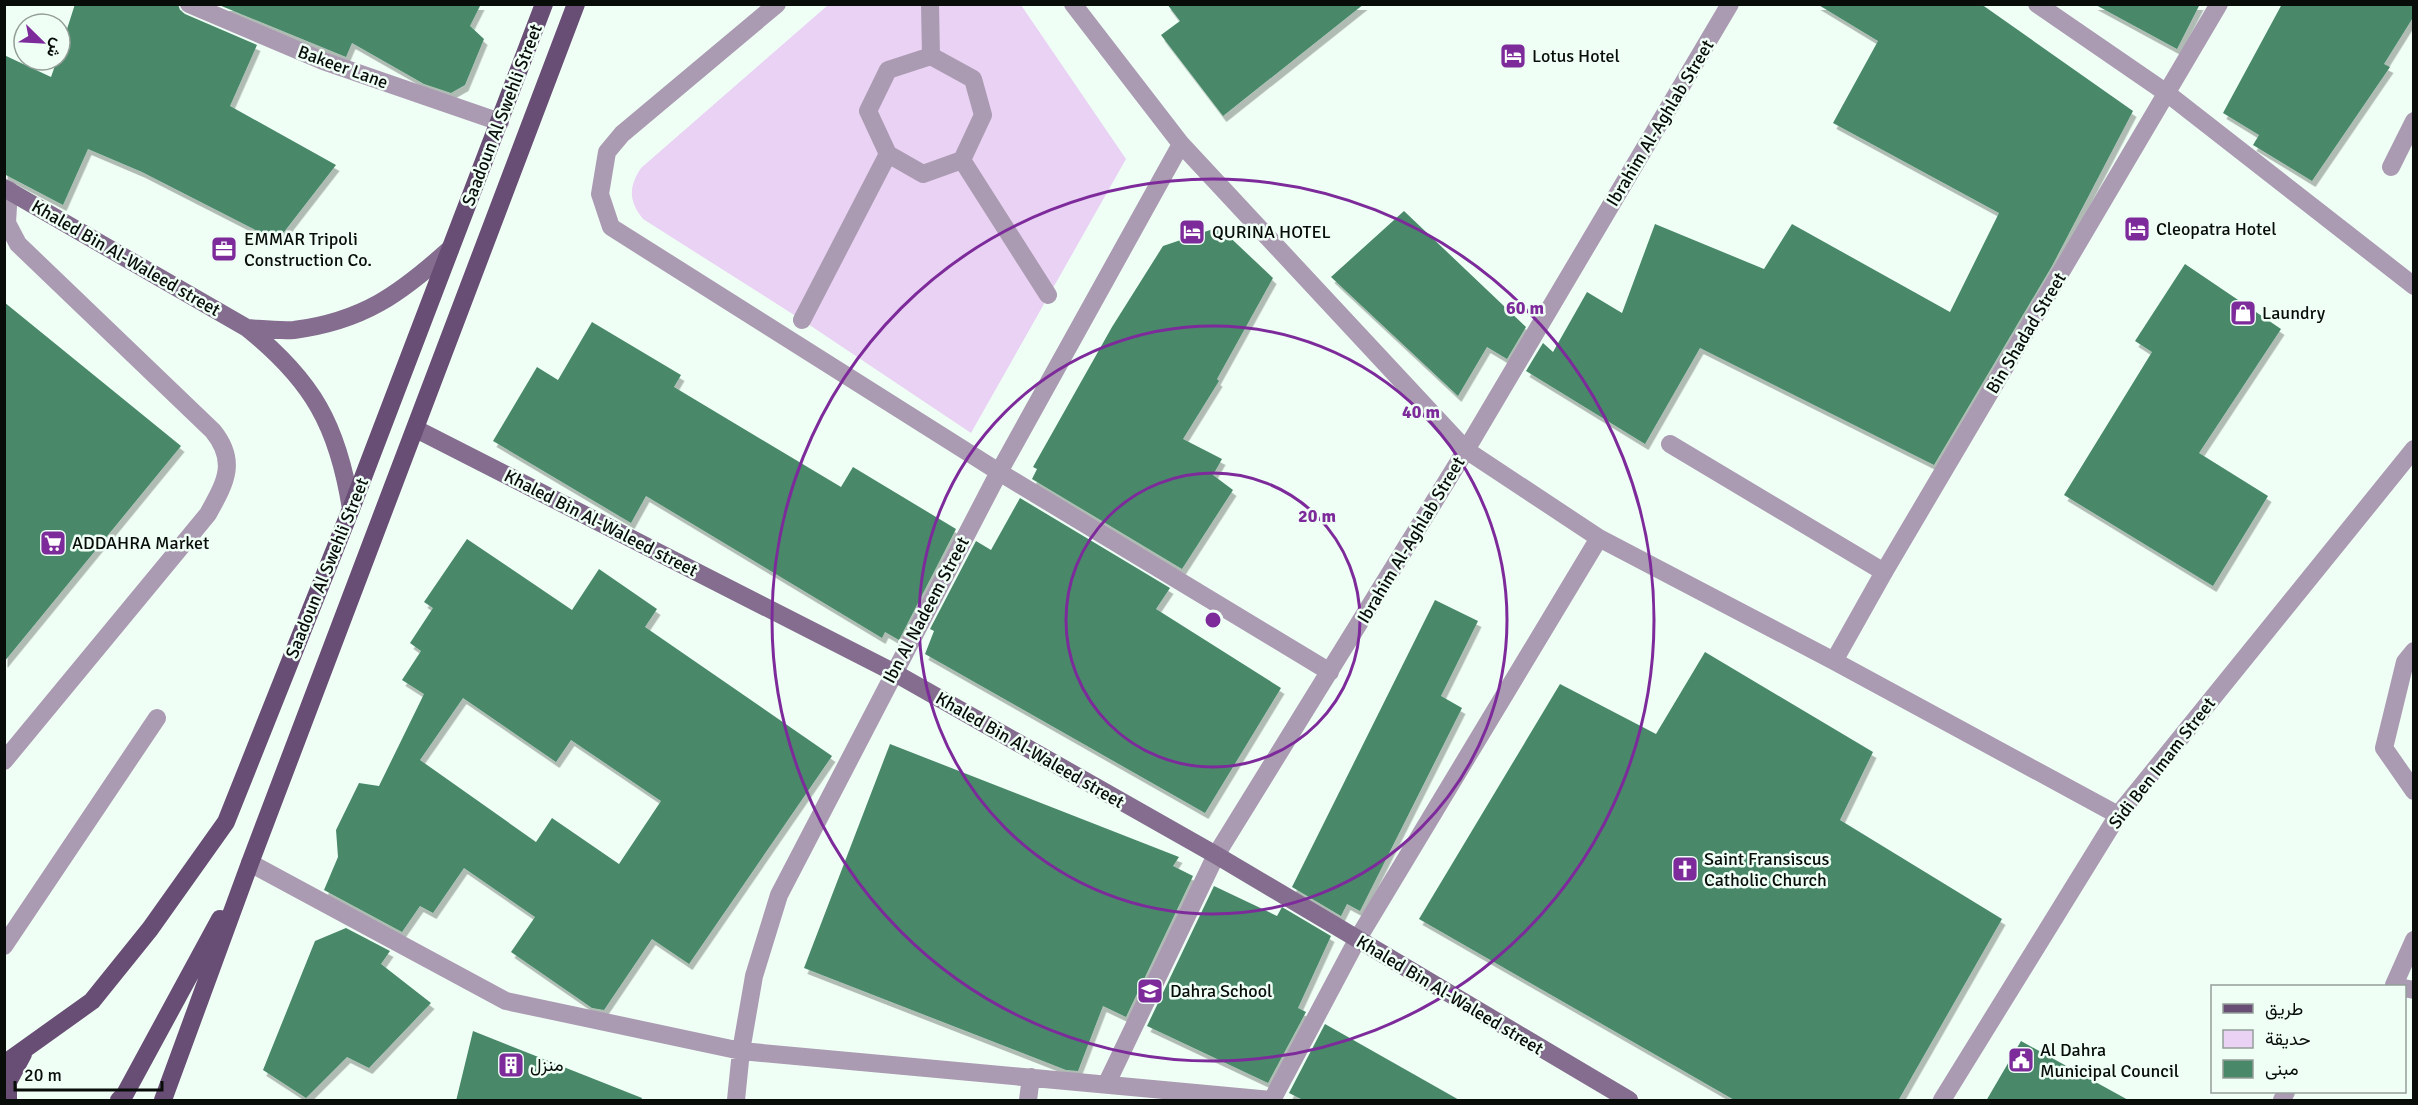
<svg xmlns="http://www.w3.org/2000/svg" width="2418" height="1105" font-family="Signika,Vazirmatn,sans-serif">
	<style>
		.green { fill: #e9d2f3 }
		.building { fill: #49896a; fill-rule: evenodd; filter: url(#shadow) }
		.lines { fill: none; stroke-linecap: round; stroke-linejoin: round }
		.lane { stroke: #ab9bb2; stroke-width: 18 }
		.street { stroke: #ab9bb2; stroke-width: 18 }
		.secondary { stroke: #846d8e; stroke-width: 18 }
		.primary { stroke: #684d74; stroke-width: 18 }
		.ring { fill: none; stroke: #7d2b9b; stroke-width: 3 }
		.labels { text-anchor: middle; stroke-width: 5; stroke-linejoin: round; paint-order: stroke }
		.poi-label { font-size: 18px; fill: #080d0a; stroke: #f0fff6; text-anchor: start }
		.street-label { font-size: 18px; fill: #080d0a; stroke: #f0fff6 }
		.centre { fill: #7d2b9b; stroke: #f0fff6; stroke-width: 3 }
		.ring-label { font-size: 18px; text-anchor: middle; font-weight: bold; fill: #7d2b9b; stroke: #f0fff6; stroke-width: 5; stroke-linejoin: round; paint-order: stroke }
	</style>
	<defs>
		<filter id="shadow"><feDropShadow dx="3.5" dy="6" stdDeviation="0" flood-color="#0004"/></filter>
	</defs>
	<rect width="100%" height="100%" fill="#f0fff6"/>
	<!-- green -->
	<path class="green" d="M 828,5 L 1021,5 L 1126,159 L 971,433 L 802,320 L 643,219 C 629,201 628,188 641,168 Z"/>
	<!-- building -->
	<path class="building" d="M 75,4 L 178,4 L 180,10 L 185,14 L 257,45 L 230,106 L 336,165 L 277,241 L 142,172 L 88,149 L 63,205 L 4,174 L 4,55 L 51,77 L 57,60 L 60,60 L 60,51 Z
		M 481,4 L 470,26 L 484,39 L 465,85 L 451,93 L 424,84 L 352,43 L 346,57 L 219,5 Z
		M 1167,4 L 1364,4 L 1223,116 L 1161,35 L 1180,21 Z
		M 1817,4 L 1981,4 L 2133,111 L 2052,266 L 1934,465 L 1700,348 L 1645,444 L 1526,371 L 1543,343 L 1553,352 L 1587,292 L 1622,313 L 1655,224 L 1764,269 L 1792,224 L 1950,312 L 1999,213 L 1833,123 L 1878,41 Z
		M 2094,4 L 2200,4 L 2177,49 Z
		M 2282,4 L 2414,4 L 2414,16 L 2384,64 L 2390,67 L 2312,181 L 2253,145 L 2259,135 L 2223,113 Z
		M 1404,211 L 1526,327 L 1507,359 L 1487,347 L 1458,396 L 1331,277 Z
		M 1219,227 L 1273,278 L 1217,379 L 1219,381 L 1183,439 L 1222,459 L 1213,475 L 1233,490 L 1182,569 L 1032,479 L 1037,469 L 1033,467 L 1112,327 L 1163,246 Z
		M 2185,264 L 2281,329 L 2199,453 L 2268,496 L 2213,586 L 2064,495 L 2152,352 L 2135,341 Z
		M 4,302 L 181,446 L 4,662 Z
		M 592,322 L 681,375 L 674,387 L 841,487 L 853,467 L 956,529 L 899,640 L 885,632 L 882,638 L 646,496 L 631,523 L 493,441 L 537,367 L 558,380 Z
		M 1020,498 L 1170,588 L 1156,609 L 1281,688 L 1205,813 L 925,654 L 934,631 L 930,629 L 976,541 L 991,550 Z
		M 467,539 L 572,610 L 599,569 L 657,609 L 645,627 L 832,756 L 689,964 L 652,939 L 604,1010 L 592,1008 L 511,952 L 535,917 L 464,868 L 433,913 L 420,906 L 402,932 L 324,890 L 338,857 L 336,830 L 359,783 L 379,786 L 424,694 L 402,680 L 421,651 L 410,643 L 433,608 L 424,602 ZM 463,698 L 556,762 L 571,740 L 661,801 L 619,864 L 552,818 L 536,842 L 420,760 Z
		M 1435,600 L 1478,621 L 1441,696 L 1462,708 L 1360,911 L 1347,904 L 1341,916 L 1292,887 Z
		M 1705,652 L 1873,752 L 1840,820 L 2002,919 L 1898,1101 L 1736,1101 L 1419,919 L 1560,684 L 1656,734 Z
		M 890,744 L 1179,857 L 1173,866 L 1193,876 L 1126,1017 L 1103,1006 L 1078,1071 L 1066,1070 L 804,968 Z
		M 1214,886 L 1277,916 L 1282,907 L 1331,936 L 1298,1008 L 1306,1012 L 1268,1083 L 1147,1026 Z
		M 346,928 L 390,951 L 381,964 L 431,1003 L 369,1068 L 347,1057 L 306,1098 L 263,1070 L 315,941 Z
		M 1325,1024 L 1461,1101 L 1305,1101 L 1289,1093 Z
		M 473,1031 L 642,1098 L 641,1101 L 456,1101 Z
		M 2021,1041 L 2130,1101 L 1986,1101 Z"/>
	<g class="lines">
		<!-- lane -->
		<path class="lane" d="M 2391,167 L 2414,121
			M 1670,444 L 1884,572
			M 2414,651 L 2405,662 L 2384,748 L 2414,791
			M 4,761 L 208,514 C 225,483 238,462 213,431 L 18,244 L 7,223 L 9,190
			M 4,946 L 157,718
			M 2394,985 L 2414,940
			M 2404,988 L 2414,990
			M 2282,1100 L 2286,1092"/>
		<!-- street -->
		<path class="street" d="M 189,4 L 323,61 L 500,122
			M 777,4 L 622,134 L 607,152 L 600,194 L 611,227 L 999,472 L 1330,672
			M 930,4 L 931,56
			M 1073,4 L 1181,144 L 1466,450 L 1599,538 L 1834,661 L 2118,815
			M 2037,4 L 2168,94 L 2414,286
			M 931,56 L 973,79 L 983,115 L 962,160 L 923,174 L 888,154 L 868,111 L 888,70 Z
			M 962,160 L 1048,295
			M 802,320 L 888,154
			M 1834,661 L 1884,572 L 2219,4
			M 250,863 L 506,1001 L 741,1051 L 1272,1100
			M 1107,1083 L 1216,855 L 1466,450 L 1730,4
			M 736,1100 L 741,1051 L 754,976 L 779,895 L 999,472 L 1181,144
			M 1028,1100 L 1031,1077
			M 1272,1100 L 1357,940 L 1599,538
			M 1942,1100 L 2118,815 L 2414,449"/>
		<!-- secondary -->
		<path class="secondary" d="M 4,188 L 247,328 C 313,381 338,426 351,509
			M 247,328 C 262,329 279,331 294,330 C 363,321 400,294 450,249
			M 416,429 L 893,672 L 1216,855 L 1629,1100"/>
		<!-- primary -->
		<path class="primary" d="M 4,1064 L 92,1001 L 150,929 L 226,822 L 351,509 L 544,4
			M 8,1100 L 8,1082 L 23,1054
			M 119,1100 L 125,1094 L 220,919
			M 163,1100 L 250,863 L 576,4"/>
	</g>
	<!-- distance rings -->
	<g class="ring">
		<circle cx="1213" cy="620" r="147"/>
		<circle cx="1213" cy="620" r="294"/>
		<circle cx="1213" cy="620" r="441"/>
	</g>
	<!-- icons -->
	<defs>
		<symbol id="hotel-square" viewBox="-11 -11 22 22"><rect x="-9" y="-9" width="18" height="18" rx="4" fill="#7d2b9b" stroke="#f0fff6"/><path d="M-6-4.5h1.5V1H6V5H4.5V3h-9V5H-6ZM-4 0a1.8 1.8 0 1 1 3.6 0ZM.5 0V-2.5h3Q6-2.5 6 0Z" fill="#fff"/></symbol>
		<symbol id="office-square" viewBox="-11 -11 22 22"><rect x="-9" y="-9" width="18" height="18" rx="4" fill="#7d2b9b" stroke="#f0fff6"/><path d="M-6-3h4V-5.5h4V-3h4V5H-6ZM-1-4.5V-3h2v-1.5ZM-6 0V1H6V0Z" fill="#fff"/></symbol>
		<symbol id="shop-square" viewBox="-11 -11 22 22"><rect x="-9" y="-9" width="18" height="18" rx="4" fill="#7d2b9b" stroke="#f0fff6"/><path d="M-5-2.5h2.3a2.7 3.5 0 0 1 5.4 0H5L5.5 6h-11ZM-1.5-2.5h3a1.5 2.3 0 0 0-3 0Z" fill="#fff"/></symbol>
		<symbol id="supermarket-square" viewBox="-11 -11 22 22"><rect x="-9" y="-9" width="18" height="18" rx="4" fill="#7d2b9b" stroke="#f0fff6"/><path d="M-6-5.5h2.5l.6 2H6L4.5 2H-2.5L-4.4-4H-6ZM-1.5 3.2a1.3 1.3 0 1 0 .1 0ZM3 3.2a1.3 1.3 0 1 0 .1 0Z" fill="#fff"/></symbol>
		<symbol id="church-square" viewBox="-11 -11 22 22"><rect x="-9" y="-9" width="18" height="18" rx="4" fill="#7d2b9b" stroke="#f0fff6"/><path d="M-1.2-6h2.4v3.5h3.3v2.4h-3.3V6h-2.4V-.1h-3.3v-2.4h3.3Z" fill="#fff"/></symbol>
		<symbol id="school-square" viewBox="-11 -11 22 22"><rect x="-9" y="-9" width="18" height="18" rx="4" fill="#7d2b9b" stroke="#f0fff6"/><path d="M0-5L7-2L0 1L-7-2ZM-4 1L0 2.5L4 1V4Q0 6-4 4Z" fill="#fff"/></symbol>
		<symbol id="civic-square" viewBox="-11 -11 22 22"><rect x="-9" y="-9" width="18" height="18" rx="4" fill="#7d2b9b" stroke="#f0fff6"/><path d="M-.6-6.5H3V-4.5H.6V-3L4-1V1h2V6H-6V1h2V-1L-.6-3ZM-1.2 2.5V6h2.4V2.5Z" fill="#fff"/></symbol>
		<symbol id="building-square" viewBox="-11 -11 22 22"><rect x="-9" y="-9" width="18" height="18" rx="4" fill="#7d2b9b" stroke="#f0fff6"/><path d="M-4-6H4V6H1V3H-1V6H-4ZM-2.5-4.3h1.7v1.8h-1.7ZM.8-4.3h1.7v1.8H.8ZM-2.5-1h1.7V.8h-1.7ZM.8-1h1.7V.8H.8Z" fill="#fff"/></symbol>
	</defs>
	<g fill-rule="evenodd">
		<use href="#hotel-square" x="1498" y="41" width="30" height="30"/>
		<use href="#hotel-square" x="2122" y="214" width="30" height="30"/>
		<use href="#hotel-square" x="1177" y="217" width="30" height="30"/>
		<use href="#office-square" x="209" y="234" width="30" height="30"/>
		<use href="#shop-square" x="2228" y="298" width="30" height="30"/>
		<use href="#supermarket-square" x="38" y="528" width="30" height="30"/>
		<use href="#church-square" x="1670" y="854" width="30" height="30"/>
		<use href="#school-square" x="1135" y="976" width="30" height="30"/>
		<use href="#civic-square" x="2006" y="1045" width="30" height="30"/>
		<use href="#building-square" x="496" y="1050" width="30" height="30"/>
	</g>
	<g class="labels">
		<!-- poi labels -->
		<g class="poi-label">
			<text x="1532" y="62">Lotus Hotel</text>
			<text x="2156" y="235">Cleopatra Hotel</text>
			<text x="1212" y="238">QURINA HOTEL</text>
			<text x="244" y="245">EMMAR Tripoli<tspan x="244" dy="21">Construction Co.</tspan></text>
			<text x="2262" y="319">Laundry</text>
			<text x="72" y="549">ADDAHRA Market</text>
			<text x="1704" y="865">Saint Fransiscus<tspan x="1704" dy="21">Catholic Church</tspan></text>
			<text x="1170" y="997">Dahra School</text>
			<text x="2040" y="1056">Al Dahra<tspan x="2040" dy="21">Municipal Council</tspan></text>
			<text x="530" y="1071">منزل</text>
		</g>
		<!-- street labels -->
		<g class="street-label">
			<text transform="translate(343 67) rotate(20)" y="6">Bakeer Lane</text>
			<text transform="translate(502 115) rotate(-69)" y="6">Saadoun Al Swehli Street</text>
			<text transform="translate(1660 123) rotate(-59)" y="6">Ibrahim Al-Aghlab Street</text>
			<text transform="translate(126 258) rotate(30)" y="6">Khaled Bin Al-Waleed street</text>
			<text transform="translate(2026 333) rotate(-59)" y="6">Bin Shadad Street</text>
			<text transform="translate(601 523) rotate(27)" y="6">Khaled Bin Al-Waleed street</text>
			<text transform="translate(1411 540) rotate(-59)" y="6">Ibrahim Al-Aghlab Street</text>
			<text transform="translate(327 568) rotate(-68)" y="6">Saadoun Al Swehli Street</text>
			<text transform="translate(926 610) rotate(-62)" y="6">Ibn Al Nadeem Street</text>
			<text transform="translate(1030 750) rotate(30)" y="6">Khaled Bin Al-Waleed street</text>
			<text transform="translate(2162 763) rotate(-52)" y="6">Sidi Ben Imam Street</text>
			<text transform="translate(1450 995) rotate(31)" y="6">Khaled Bin Al-Waleed street</text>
		</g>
	</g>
	<circle cx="1213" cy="620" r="9" class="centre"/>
	<g class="ring-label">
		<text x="1525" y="314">60 m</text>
		<text x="1421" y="418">40 m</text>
		<text x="1317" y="522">20 m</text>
	</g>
	<!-- border -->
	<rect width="2418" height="1105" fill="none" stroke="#080d0a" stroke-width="12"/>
	<!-- legend -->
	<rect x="2211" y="985" width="195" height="108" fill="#f0fff6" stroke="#939e98" stroke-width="1.5"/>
	<rect x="2223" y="1004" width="30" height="9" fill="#684d74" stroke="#939e98" stroke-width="1.5"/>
	<text x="2265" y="1015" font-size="18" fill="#080d0a">طريق</text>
	<rect x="2223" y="1030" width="30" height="18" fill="#e9d2f3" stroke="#939e98" stroke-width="1.5"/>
	<text x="2265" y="1045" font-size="18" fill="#080d0a">حديقة</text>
	<rect x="2223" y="1060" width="30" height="18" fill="#49896a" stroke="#939e98" stroke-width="1.5"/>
	<text x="2265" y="1075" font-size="18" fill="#080d0a">مبنى</text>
	<!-- north arrow -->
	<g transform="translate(42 42) rotate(114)"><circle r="28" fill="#f0fff6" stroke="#939e98" stroke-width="1.5"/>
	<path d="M0-4.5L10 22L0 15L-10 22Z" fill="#7d2b9b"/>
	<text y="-9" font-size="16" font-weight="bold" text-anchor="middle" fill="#080d0a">ش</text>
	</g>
	<!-- scale -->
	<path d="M15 1081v9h147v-9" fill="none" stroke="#080d0a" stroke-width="3"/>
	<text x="24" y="1081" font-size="18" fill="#080d0a" stroke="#f0fff6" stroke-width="4.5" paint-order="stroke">20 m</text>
</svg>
